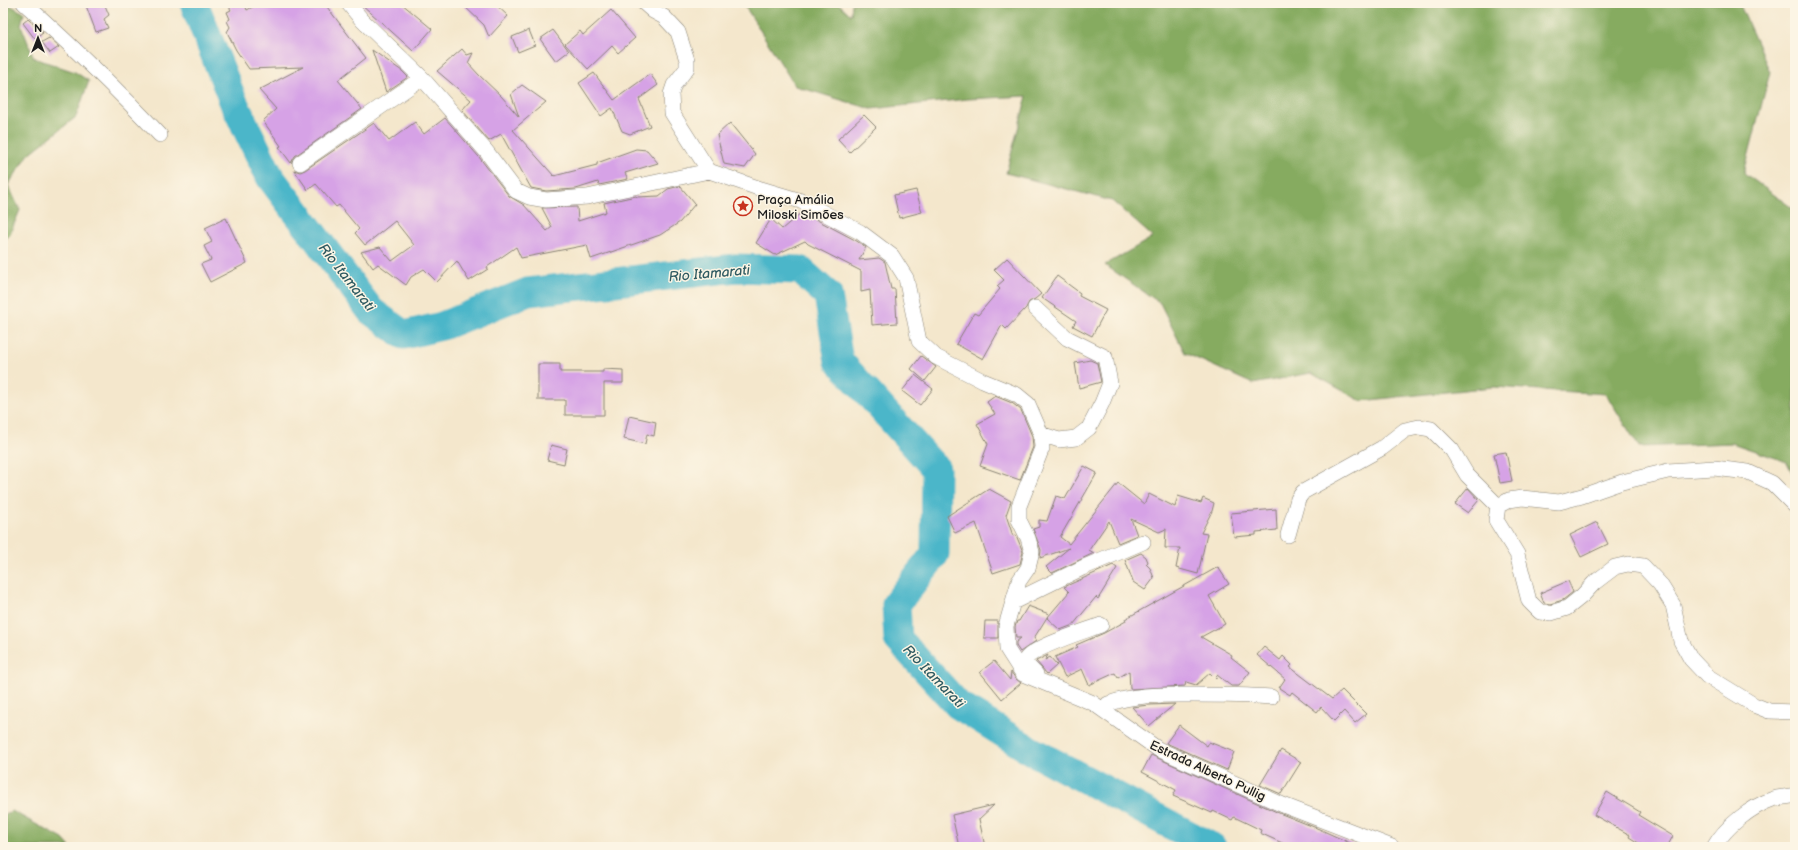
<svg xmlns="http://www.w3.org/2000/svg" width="1798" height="850" font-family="'Balsamiq Sans',sans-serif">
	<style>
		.forest { fill: #86ab60; stroke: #51643e }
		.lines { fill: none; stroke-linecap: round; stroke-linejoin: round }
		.river { stroke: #4cb6c9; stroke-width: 29 }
		.building { fill: #d6a2e6 }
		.street-casing { stroke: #888274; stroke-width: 16 }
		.street { stroke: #fff; stroke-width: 15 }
		.labels { text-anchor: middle; stroke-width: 3; stroke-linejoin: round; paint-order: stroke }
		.poi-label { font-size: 13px; fill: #1c1c1c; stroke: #fcf5e5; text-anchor: start }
		.street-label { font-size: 13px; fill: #1c1c1c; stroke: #fcf5e5 }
		.water-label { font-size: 14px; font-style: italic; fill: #2f5a61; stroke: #fcf5e5 }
	</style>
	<rect width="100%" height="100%" fill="#fcf5e5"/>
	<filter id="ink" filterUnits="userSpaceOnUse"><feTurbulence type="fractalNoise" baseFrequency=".025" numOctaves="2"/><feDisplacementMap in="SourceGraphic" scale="8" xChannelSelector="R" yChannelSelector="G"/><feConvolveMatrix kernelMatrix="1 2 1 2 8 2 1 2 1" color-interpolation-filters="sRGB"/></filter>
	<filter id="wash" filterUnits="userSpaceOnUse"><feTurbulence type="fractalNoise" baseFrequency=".012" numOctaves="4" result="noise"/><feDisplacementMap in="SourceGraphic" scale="16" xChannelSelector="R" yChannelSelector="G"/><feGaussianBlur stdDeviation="0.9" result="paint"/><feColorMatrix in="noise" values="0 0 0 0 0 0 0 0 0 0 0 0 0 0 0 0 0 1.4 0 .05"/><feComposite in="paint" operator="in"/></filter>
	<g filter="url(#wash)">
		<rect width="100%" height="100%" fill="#f4e7cc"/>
		<!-- forest -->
		<path class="forest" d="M 3,3 L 6,3 L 24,13 L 21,25 L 34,58 L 75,72 L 89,81 L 76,117 L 29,154 L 8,185 L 20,210 L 9,236 L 3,239 Z
			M 743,3 L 838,3 L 851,15 L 852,3 L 1739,3 L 1770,72 L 1744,173 L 1795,210 L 1795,479 L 1787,462 L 1732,443 L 1639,447 L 1606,394 L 1493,387 L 1361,401 L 1311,373 L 1253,384 L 1185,353 L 1160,303 L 1105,265 L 1153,237 L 1112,201 L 1006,173 L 1027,96 L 968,99 L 871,109 L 795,86 Z
			M 12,811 L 63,839 L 70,847 L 3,847 L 3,815 Z"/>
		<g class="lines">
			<!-- river -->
			<path class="river" d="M 194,3 L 234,103 L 270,177 L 371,311 L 404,335 L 442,326 L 528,292 L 736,268 L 800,270 L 828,295 L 839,361 L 936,469 L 935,554 L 896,604 L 898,639 L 958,705 L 1030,750 L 1212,847"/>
		</g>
		<g id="blocks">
			<!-- building -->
			<path class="building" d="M 85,3 L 104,3 L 109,15 L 104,19 L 108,28 L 96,32 Z
				M 227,3 L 244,3 L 247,10 L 260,3 L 324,3 L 366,58 L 338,80 L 362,109 L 295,156 L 291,163 L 279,147 L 281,146 L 263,121 L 276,109 L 259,90 L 303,67 L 249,69 L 236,50 L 227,32 L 230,27 L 227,21 L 230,19 L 227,12 L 231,10 Z
				M 360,3 L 401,3 L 432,29 L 413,51 Z
				M 461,3 L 494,3 L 508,16 L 489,37 L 484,25 Z
				M 611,10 L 635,38 L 618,53 L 612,46 L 588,69 L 565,44 L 580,31 L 583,35 Z
				M 28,19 L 43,33 L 35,39 L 23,23 Z
				M 529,30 L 535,45 L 518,52 L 512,37 Z
				M 553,30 L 569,51 L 556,61 L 540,39 Z
				M 49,38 L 59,47 L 50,53 L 42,42 Z
				M 462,49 L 467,55 L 473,53 L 468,63 L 479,75 L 502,97 L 519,117 L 511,94 L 522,85 L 546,102 L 513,130 L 554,176 L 597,165 L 597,163 L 636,149 L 647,150 L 658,163 L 625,173 L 628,179 L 599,185 L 598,182 L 576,189 L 546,191 L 531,188 L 501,134 L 489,141 L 462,110 L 471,100 L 437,71 Z
				M 372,50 L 402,71 L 408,77 L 386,92 Z
				M 594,73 L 614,100 L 650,74 L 658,85 L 639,99 L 650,126 L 630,134 L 622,131 L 612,108 L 601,116 L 579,83 Z
				M 864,115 L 876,127 L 850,152 L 838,139 Z
				M 445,118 L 479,157 L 509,196 L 524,205 L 547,231 L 552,227 L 542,208 L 577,207 L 578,221 L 606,212 L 604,203 L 636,196 L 637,197 L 659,196 L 668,189 L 680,186 L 695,204 L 680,222 L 660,235 L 591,259 L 587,245 L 521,258 L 516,247 L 487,267 L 488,269 L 469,281 L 457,261 L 437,282 L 424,269 L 411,277 L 406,285 L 378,264 L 373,268 L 361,252 L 380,247 L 392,261 L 414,245 L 395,221 L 365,245 L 355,233 L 359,229 L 339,205 L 336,207 L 316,184 L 308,190 L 294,170 L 300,172 L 305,170 L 374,123 L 389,141 L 415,122 L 424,134 Z
				M 730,123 L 755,154 L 745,168 L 724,164 L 717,135 Z
				M 916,190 L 922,212 L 899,218 L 894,195 Z
				M 802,212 L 855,240 L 866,247 L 859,260 L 879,258 L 885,262 L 891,289 L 895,289 L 897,323 L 872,325 L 870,290 L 861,292 L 861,271 L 808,244 L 805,241 L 775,255 L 756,243 L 771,219 L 782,229 Z
				M 226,218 L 247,263 L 210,282 L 201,264 L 211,260 L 204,246 L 212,242 L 205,228 Z
				M 1007,258 L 1041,294 L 1035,299 L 1029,302 L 1026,308 L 1006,329 L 1002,325 L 983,359 L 956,344 L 974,313 L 978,315 L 1000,289 L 997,286 L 1004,280 L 994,270 Z
				M 1057,276 L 1080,293 L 1079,296 L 1106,310 L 1092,336 L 1073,326 L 1076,321 L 1042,298 Z
				M 921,356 L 936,367 L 925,381 L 911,369 Z
				M 1090,360 L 1097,363 L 1101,382 L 1079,388 L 1075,363 Z
				M 538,364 L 560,364 L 560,372 L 603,372 L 603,369 L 623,370 L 623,383 L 604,383 L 604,415 L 565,415 L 565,400 L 538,400 Z
				M 915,375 L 933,389 L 920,405 L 902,391 Z
				M 995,396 L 1012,403 L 1021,410 L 1032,436 L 1033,447 L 1020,480 L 980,466 L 988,444 L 977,424 L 995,414 L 987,402 Z
				M 629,416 L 656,422 L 654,436 L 647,434 L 645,444 L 624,439 Z
				M 551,445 L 567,449 L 564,464 L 547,460 Z
				M 1506,452 L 1512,481 L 1500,483 L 1494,454 Z
				M 1084,466 L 1097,473 L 1060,537 L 1069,544 L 1118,483 L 1144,504 L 1149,494 L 1175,507 L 1178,496 L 1201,503 L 1203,498 L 1214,503 L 1212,511 L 1201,533 L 1207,534 L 1198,574 L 1176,568 L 1180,548 L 1165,548 L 1166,529 L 1159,532 L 1131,519 L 1137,535 L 1118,543 L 1109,521 L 1089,550 L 1094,553 L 1052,573 L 1046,567 L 1069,548 L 1040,558 L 1041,550 L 1033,529 L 1039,527 L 1039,520 L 1047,521 L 1056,496 L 1065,499 Z
				M 1468,488 L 1479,500 L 1468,513 L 1455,504 Z
				M 989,489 L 1011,501 L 1006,515 L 1013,536 L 1016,535 L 1023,552 L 1020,564 L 993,573 L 976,523 L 955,533 L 947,516 Z
				M 1276,509 L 1277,530 L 1256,532 L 1256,535 L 1234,537 L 1231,513 Z
				M 1597,522 L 1608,544 L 1581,557 L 1570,535 Z
				M 1141,553 L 1146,557 L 1148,562 L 1146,564 L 1150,568 L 1154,578 L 1145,590 L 1133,582 L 1125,560 Z
				M 1113,565 L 1117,568 L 1098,599 L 1096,597 L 1073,625 L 1060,630 L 1047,618 L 1069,592 L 1064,587 Z
				M 1218,567 L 1229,584 L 1209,596 L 1225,624 L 1201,637 L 1232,655 L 1231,657 L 1250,672 L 1239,686 L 1231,686 L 1217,675 L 1216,679 L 1210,673 L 1196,685 L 1186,682 L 1185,686 L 1130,689 L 1129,671 L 1118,678 L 1115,673 L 1089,685 L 1082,669 L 1065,677 L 1055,657 L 1078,647 L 1076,645 L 1104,633 L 1126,621 L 1125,619 Z
				M 1568,581 L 1573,592 L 1563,600 L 1550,604 L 1544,603 L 1540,593 Z
				M 1028,606 L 1049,614 L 1034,638 L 1036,641 L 1020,652 L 1016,646 L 1016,642 L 1021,638 L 1016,638 L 1015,627 L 1017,621 L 1019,621 Z
				M 985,621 L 998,621 L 998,638 L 984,638 Z
				M 1264,647 L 1280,660 L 1283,656 L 1292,665 L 1290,667 L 1332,699 L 1342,690 L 1366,714 L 1355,723 L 1344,711 L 1334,721 L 1321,707 L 1317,712 L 1292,692 L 1290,695 L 1279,688 L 1285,679 L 1257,655 Z
				M 1048,655 L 1045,660 L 1050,657 L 1057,665 L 1047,674 L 1036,661 Z
				M 994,661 L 1010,680 L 1011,672 L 1016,679 L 1021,683 L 1002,699 L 980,672 Z
				M 1175,704 L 1149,726 L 1132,707 L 1149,705 Z
				M 1179,725 L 1207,746 L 1209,742 L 1234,752 L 1227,770 L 1166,743 Z
				M 1281,750 L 1301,762 L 1281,794 L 1260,785 Z
				M 1151,755 L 1279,813 L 1319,829 L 1359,847 L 1321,847 L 1312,843 L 1310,847 L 1291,847 L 1260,833 L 1261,830 L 1234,817 L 1232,820 L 1213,811 L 1212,813 L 1173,796 L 1176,790 L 1142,772 Z
				M 1607,792 L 1640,812 L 1638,815 L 1673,836 L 1667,847 L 1645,847 L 1629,837 L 1630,835 L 1594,815 Z
				M 994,805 L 979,819 L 985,847 L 959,847 L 952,815 Z"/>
		</g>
	</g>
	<g filter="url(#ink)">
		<use href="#blocks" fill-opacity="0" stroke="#888274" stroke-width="1"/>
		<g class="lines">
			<defs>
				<path id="street" d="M 24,3 C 71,45 117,89 160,135
					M 348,3 L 362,20 L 422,78 L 486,151 L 516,191 L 529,197 L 546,200 L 587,197 L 709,171
					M 644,3 L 653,11 L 664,17 L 678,32 L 687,60 L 687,68 L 674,85 L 671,94 L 672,113 L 709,171
					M 300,163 L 422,78
					M 709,171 L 761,189 L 801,201 L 860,232 L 892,256 L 906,278 L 919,341 L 936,357 L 983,381 L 1017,395 L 1028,404 L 1041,434 L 1042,448 L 1019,506 L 1019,520 L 1028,538 L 1032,552 L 1028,568 L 1019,581 L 1006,626 L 1007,649 L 1023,674 L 1093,703 L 1158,749 L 1283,805 L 1392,847
					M 1035,308 L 1067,338 L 1105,357 L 1110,383 L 1102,403 L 1089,428 L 1076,438 L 1059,440 L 1041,434
					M 1795,506 L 1772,483 L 1748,472 L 1714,468 L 1668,471 L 1622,482 L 1582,496 L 1559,502 L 1522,498 L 1509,500 L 1498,506 L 1496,520 L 1517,554 L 1529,601 L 1540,612 L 1551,613 L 1567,608 L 1582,596 L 1594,583 L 1615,567 L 1628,564 L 1643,566 L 1660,584 L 1673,605 L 1681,641 L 1691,659 L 1707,676 L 1754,705 L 1769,711 L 1795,712
					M 1288,535 L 1298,499 L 1303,492 L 1382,448 L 1405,430 L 1419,427 L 1431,429 L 1452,450 L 1467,475 L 1498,506
					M 1013,602 L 1082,568 L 1143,542
					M 1036,674 L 1027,665 L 1026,659 C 1033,647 1085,631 1101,625
					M 1108,704 C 1135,694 1162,695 1191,695 C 1218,695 1244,695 1271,697
					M 1714,847 C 1725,827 1752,806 1773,799 C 1780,797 1788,797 1795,795"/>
			</defs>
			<!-- street casing -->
			<use href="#street" class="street-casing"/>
			<!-- street -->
			<use href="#street" class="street"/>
		</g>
	</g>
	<!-- icons -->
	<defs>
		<symbol id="sight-ring" viewBox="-11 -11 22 22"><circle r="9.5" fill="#fcf5e5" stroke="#c8321e" stroke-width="1.5"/><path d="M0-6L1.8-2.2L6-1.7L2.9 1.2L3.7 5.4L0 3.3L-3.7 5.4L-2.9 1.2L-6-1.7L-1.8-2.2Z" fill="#c8321e"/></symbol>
	</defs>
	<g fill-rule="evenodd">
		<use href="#sight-ring" x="732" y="195" width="22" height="22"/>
	</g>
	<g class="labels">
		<!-- poi labels -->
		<g class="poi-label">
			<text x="757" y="204">Praça Amália<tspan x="757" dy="15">Miloski Simões</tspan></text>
		</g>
		<!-- street labels -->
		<g class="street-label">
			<text transform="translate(1208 770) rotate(25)" y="5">Estrada Alberto Pullig</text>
		</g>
		<!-- water labels -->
		<g class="water-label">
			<text transform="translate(709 273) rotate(-5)" y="5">Rio Itamarati</text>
			<text transform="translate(347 277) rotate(52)" y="5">Rio Itamarati</text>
			<text transform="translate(934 676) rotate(46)" y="5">Rio Itamarati</text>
		</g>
	</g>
	<!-- margin -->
	<rect width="1798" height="850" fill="none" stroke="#fcf5e5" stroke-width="16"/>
	<!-- north arrow -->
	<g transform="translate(38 38)" stroke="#fcf5e5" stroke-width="3" paint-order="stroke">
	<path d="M0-3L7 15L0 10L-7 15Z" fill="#1c1c1c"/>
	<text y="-6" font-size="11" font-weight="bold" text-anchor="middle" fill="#1c1c1c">N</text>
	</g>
</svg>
